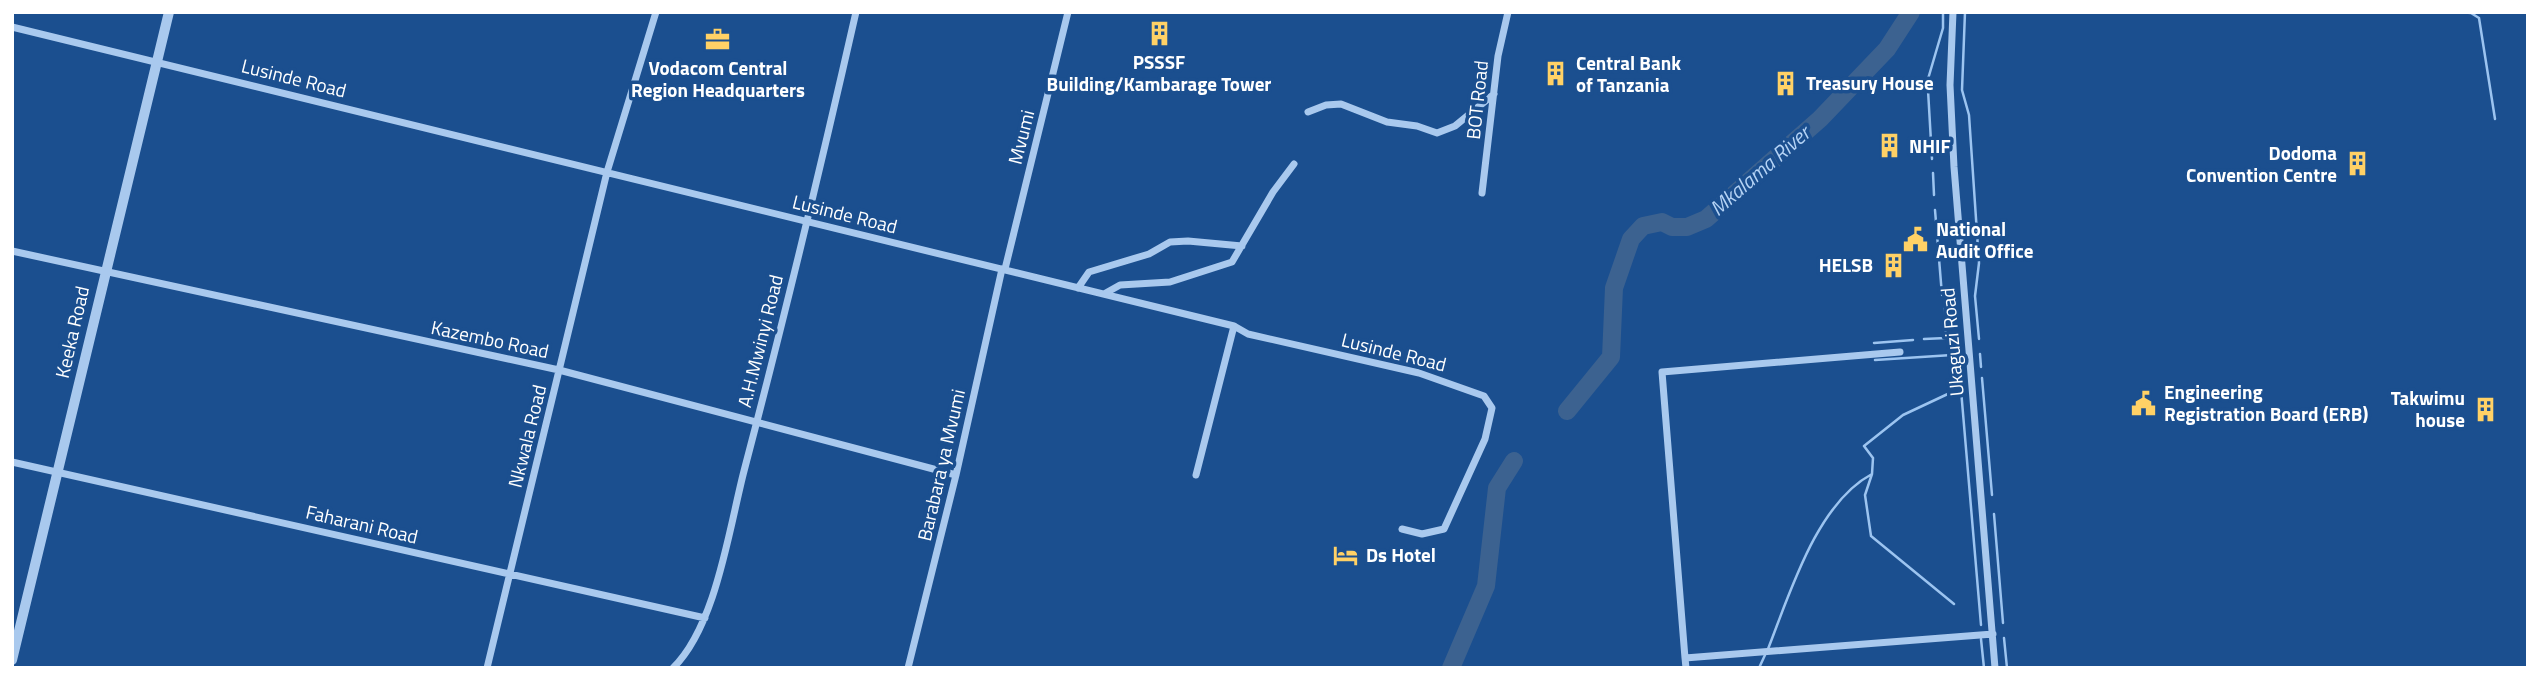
<svg xmlns="http://www.w3.org/2000/svg" width="2540" height="680" font-family="'Titillium Web',sans-serif">
	<style>
		.lines { fill: none; stroke-linecap: round; stroke-linejoin: round }
		.stream { stroke: #9cc4f0; stroke-width: 2.5 }
		.river { stroke: #3c6290; stroke-width: 18 }
		.minor { stroke: #a9c9ee; stroke-width: 7 }
		.tertiary { stroke: #a9c9ee; stroke-width: 10 }
		.labels { text-anchor: middle; stroke-width: 7; stroke-linejoin: round; paint-order: stroke }
		.poi-label { font-size: 19px; font-weight: bold; fill: #fff; stroke: #1b4f8f; text-anchor: start }
		.street-label { font-size: 19px; fill: #fff; stroke: #1b4f8f }
		.water-label { font-size: 21px; font-style: italic; fill: #b5d3f5; stroke: #1b4f8f }
	</style>
	<rect width="100%" height="100%" fill="#1b4f8f"/>
	<g class="lines">
		<!-- stream -->
		<path class="stream" d="M 1965,12 L 1962,90 L 1969,115 L 1979,263 L 1975,296 L 1979,339
			M 2459,12 L 2471,13 L 2479,18 L 2495,119
			M 1928,79 L 1943,28 L 1943,12
			M 1928,90 L 1932,159
			M 1933,173 L 1934,195
			M 1935,210 L 1942,295
			M 1924,339 L 1946,338 L 1945,308
			M 1874,343 L 1913,340
			M 1980,354 L 1981,367
			M 1953,358 L 1960,378 L 1981,625
			M 1875,360 L 1952,355
			M 1982,378 L 1992,495
			M 1872,474 L 1865,495 L 1871,536 L 1954,604
			M 1994,514 L 2003,623
			M 2004,638 L 2007,668
			M 1981,639 L 1984,668
			M 1768,649 C 1790,593 1817,503 1872,474 L 1873,458 L 1864,446 L 1903,415 L 1952,392 L 1952,355
			M 1759,668 L 1765,655"/>
		<!-- river -->
		<path class="river" d="M 1567,411 L 1611,357 L 1614,288 L 1631,239 L 1643,226 L 1662,222 L 1672,227 L 1687,227 L 1706,219 L 1820,119 L 1887,49 L 1911,12
			M 1451,668 L 1486,586 L 1497,488 L 1514,461"/>
		<!-- minor -->
		<path class="minor" d="M 1953,12 L 1950,85 L 1954,167 L 1995,668
			M 12,27 L 1234,326 L 1248,334 L 1419,373 L 1484,396 L 1492,408 L 1485,439 L 1444,529 L 1422,534 L 1402,529
			M 1308,112 L 1326,105 L 1341,104 L 1387,122 L 1417,126 L 1437,133 L 1455,126 L 1494,94
			M 1482,193 L 1498,56 L 1508,12
			M 12,251 L 559,370 L 956,475
			M 1005,269 L 1068,12
			M 1078,288 L 1089,272 L 1149,254 L 1170,242 L 1188,241 L 1242,246
			M 1104,294 L 1120,285 L 1170,282 L 1232,262 L 1273,192 L 1294,164
			M 12,462 L 705,618
			M 1196,475 L 1234,326
			M 1685,658 L 1662,372 L 1900,352
			M 487,668 L 607,172 L 656,12
			M 673,668 C 716,626 729,529 744,471 C 784,319 821,166 856,12
			M 908,668 L 956,475 L 1002,269
			M 1686,668 L 1685,658 L 1993,634"/>
		<!-- tertiary -->
		<path class="tertiary" d="M 12,660 L 169,12"/>
	</g>
	<!-- icons -->
	<defs>
		<symbol id="building-bare" viewBox="-9 -9 18 18"><path d="M-4-6H4V6H1V3H-1V6H-4ZM-2.5-4.3h1.7v1.8h-1.7ZM.8-4.3h1.7v1.8H.8ZM-2.5-1h1.7V.8h-1.7ZM.8-1h1.7V.8H.8Z" fill="#ffd166" stroke="#1b4f8f" stroke-width="2.5" paint-order="stroke"/></symbol>
		<symbol id="office-bare" viewBox="-9 -9 18 18"><path d="M-6-3h4V-5.5h4V-3h4V5H-6ZM-1-4.5V-3h2v-1.5ZM-6 0V1H6V0Z" fill="#ffd166" stroke="#1b4f8f" stroke-width="2.5" paint-order="stroke"/></symbol>
		<symbol id="civic-bare" viewBox="-9 -9 18 18"><path d="M-.6-6.5H3V-4.5H.6V-3L4-1V1h2V6H-6V1h2V-1L-.6-3ZM-1.2 2.5V6h2.4V2.5Z" fill="#ffd166" stroke="#1b4f8f" stroke-width="2.5" paint-order="stroke"/></symbol>
		<symbol id="hotel-bare" viewBox="-9 -9 18 18"><path d="M-6-4.5h1.5V1H6V5H4.5V3h-9V5H-6ZM-4 0a1.8 1.8 0 1 1 3.6 0ZM.5 0V-2.5h3Q6-2.5 6 0Z" fill="#ffd166" stroke="#1b4f8f" stroke-width="2.5" paint-order="stroke"/></symbol>
	</defs>
	<g fill-rule="evenodd">
		<use href="#building-bare" x="1142" y="16" width="35" height="35"/>
		<use href="#office-bare" x="700" y="22" width="35" height="35"/>
		<use href="#building-bare" x="1538" y="56" width="35" height="35"/>
		<use href="#building-bare" x="1768" y="66" width="35" height="35"/>
		<use href="#building-bare" x="1872" y="128" width="35" height="35"/>
		<use href="#building-bare" x="2340" y="146" width="35" height="35"/>
		<use href="#civic-bare" x="1898" y="222" width="35" height="35"/>
		<use href="#building-bare" x="1876" y="248" width="35" height="35"/>
		<use href="#civic-bare" x="2126" y="386" width="35" height="35"/>
		<use href="#building-bare" x="2468" y="392" width="35" height="35"/>
		<use href="#hotel-bare" x="1328" y="538" width="35" height="35"/>
	</g>
	<g class="labels">
		<!-- poi labels -->
		<g class="poi-label">
			<text x="1159" y="69" text-anchor="middle">PSSSF<tspan x="1159" dy="22">Building/Kambarage Tower</tspan></text>
			<text x="1576" y="70">Central Bank<tspan x="1576" dy="22">of Tanzania</tspan></text>
			<text x="718" y="75" text-anchor="middle">Vodacom Central<tspan x="718" dy="22">Region Headquarters</tspan></text>
			<text x="1806" y="90">Treasury House</text>
			<text x="1909" y="153">NHIF</text>
			<text x="2337" y="160" text-anchor="end">Dodoma<tspan x="2337" dy="22">Convention Centre</tspan></text>
			<text x="1936" y="236">National<tspan x="1936" dy="22">Audit Office</tspan></text>
			<text x="1873" y="272" text-anchor="end">HELSB</text>
			<text x="2164" y="399">Engineering<tspan x="2164" dy="22">Registration Board (ERB)</tspan></text>
			<text x="2465" y="405" text-anchor="end">Takwimu<tspan x="2465" dy="22">house</tspan></text>
			<text x="1366" y="562">Ds Hotel</text>
		</g>
		<!-- street labels -->
		<g class="street-label">
			<text transform="translate(294 78) rotate(14)" y="7">Lusinde Road</text>
			<text transform="translate(1477 100) rotate(-84)" y="7">BOT Road</text>
			<text transform="translate(1021 137) rotate(-76)" y="7">Mvumi</text>
			<text transform="translate(845 214) rotate(14)" y="7">Lusinde Road</text>
			<text transform="translate(72 332) rotate(-77)" y="7">Keeka Road</text>
			<text transform="translate(490 339) rotate(12)" y="7">Kazembo Road</text>
			<text transform="translate(760 341) rotate(-76)" y="7">A.H.Mwinyi Road</text>
			<text transform="translate(1952 342) rotate(-95)" y="7">Ukaguzi Road</text>
			<text transform="translate(1394 352) rotate(14)" y="7">Lusinde Road</text>
			<text transform="translate(527 436) rotate(-76)" y="7">Nkwala Road</text>
			<text transform="translate(941 465) rotate(-77)" y="7">Barabara ya Mvumi</text>
			<text transform="translate(362 524) rotate(13)" y="7">Faharani Road</text>
		</g>
		<!-- water labels -->
		<g class="water-label">
			<text transform="translate(1760 171) rotate(-41)" y="7">Mkalama River</text>
		</g>
	</g>
	<!-- border -->
	<rect width="2540" height="680" fill="none" stroke="#ffffff" stroke-width="28"/>
</svg>
